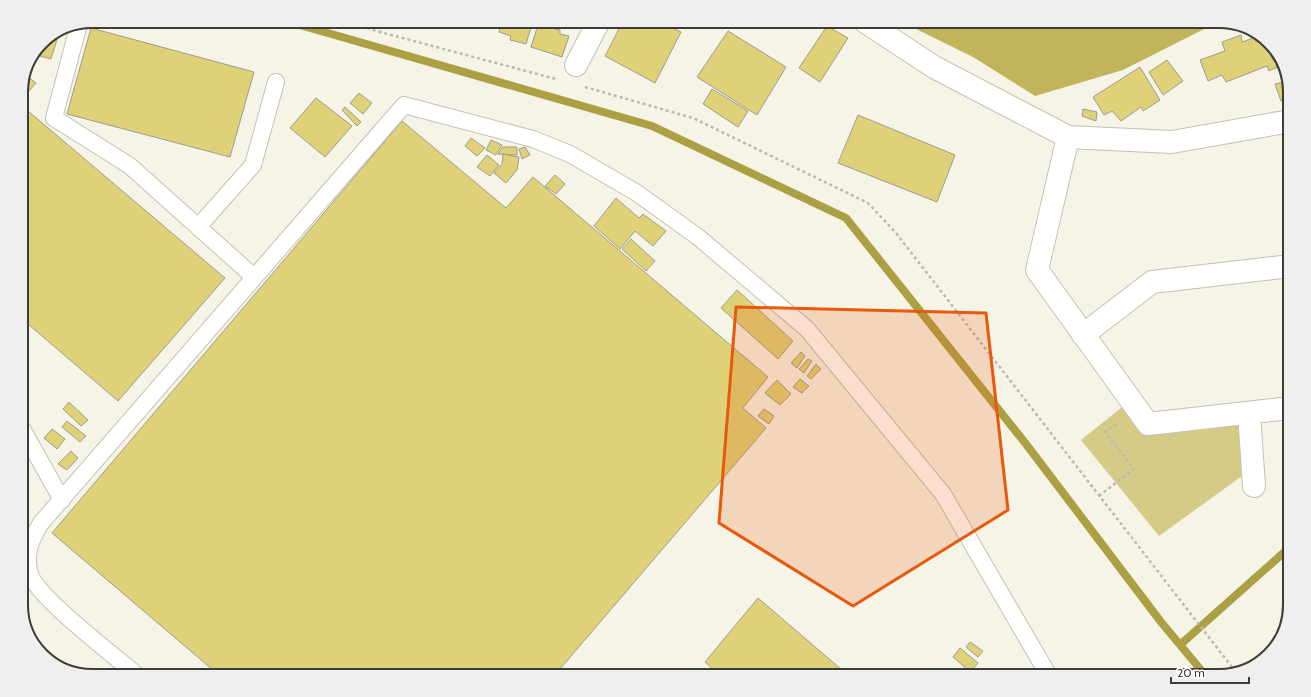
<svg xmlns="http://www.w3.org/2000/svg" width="1311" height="697" font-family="Cabin,sans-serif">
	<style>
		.green { fill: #d5cb86 }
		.forest { fill: #c1b45a }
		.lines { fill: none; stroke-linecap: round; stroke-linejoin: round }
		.stream { stroke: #aca045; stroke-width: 8 }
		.building { fill: #ded177; stroke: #9e9d90 }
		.lane-casing { stroke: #c3c2b5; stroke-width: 18 }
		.street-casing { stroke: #c3c2b5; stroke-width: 24 }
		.path { stroke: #babaae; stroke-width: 2.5; stroke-dasharray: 3 3; stroke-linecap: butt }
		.lane { stroke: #fff; stroke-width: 16 }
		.street { stroke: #fff; stroke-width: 22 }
		.marked { fill: #e8590c; fill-opacity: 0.2; stroke: #e8590c; stroke-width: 3; stroke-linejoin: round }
		.rim { fill: none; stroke: #3d3d37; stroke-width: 2 }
	</style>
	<rect width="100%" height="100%" fill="#f5f4e6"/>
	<!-- green -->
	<path class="green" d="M 1131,400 L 1148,424 L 1249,413 L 1253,468 L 1159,536 L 1081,440 Z"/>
	<!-- forest -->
	<path class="forest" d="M 905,21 L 1220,21 L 1123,70 L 1035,96 L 973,57 L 904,23 Z"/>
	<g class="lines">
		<!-- stream -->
		<path class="stream" d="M 286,21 L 652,126 L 846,218 L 1026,444 L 1161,622 L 1206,676
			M 1181,644 L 1290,547"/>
	</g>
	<!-- building -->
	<path class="building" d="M 474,21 L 494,21 L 491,27 Z
		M 502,21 L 533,21 L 526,44 L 510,40 L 511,36 L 499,32 Z
		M 546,21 L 556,23 L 555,29 L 560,30 L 560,34 L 569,36 L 562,57 L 531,47 L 538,25 L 544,27 Z
		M 623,21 L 658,21 L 681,32 L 655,83 L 605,56 Z
		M 827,26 L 848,38 L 820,82 L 799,68 Z
		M 91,28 L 254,72 L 230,157 L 67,114 Z
		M 60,30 L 51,59 L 36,55 L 42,42 Z
		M 728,31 L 786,67 L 757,115 L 697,77 Z
		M 1241,35 L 1242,42 L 1259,36 L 1278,53 L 1282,65 L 1269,71 L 1267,66 L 1226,82 L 1222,75 L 1208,81 L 1200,60 L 1225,51 L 1222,42 Z
		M 1167,60 L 1183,81 L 1163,95 L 1149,72 Z
		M 1140,67 L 1160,100 L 1143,111 L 1141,107 L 1121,121 L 1112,111 L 1104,115 L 1093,97 Z
		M 27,76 L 36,83 L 22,99 L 21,88 Z
		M 1287,81 L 1290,88 L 1290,98 L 1281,101 L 1275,84 Z
		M 712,89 L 748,111 L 738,127 L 703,104 Z
		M 359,93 L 372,103 L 363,114 L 350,103 Z
		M 316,98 L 352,126 L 325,157 L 290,128 Z
		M 21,105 L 225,278 L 118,401 L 21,318 Z
		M 345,107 L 361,122 L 357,126 L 342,110 Z
		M 1083,109 L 1097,112 L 1096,121 L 1082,116 Z
		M 858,115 L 955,155 L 937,202 L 838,163 Z
		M 402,121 L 506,208 L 533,177 L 768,377 L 743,408 L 766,428 L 554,676 L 220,676 L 52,533 Z
		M 471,138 L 485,148 L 477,156 L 465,146 Z
		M 491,140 L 502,145 L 496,155 L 486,150 Z
		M 503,147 L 517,147 L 517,155 L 498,154 Z
		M 525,147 L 530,155 L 522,159 L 519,149 Z
		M 503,154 L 519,157 L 517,170 L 506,183 L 494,173 L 502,164 Z
		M 487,155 L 499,165 L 490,176 L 477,167 Z
		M 555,175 L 565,184 L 556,194 L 545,186 Z
		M 616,198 L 639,218 L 643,214 L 666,231 L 653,246 L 635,231 L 620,249 L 594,226 Z
		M 631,239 L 655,261 L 646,271 L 622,249 Z
		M 737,290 L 793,341 L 778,359 L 721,308 Z
		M 801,352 L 805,356 L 797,368 L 791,363 Z
		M 808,359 L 812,361 L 804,373 L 799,369 Z
		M 816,364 L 821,369 L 811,379 L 807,376 Z
		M 800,379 L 809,386 L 802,393 L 793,387 Z
		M 777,380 L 791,394 L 780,405 L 765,393 Z
		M 69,402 L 88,420 L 81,426 L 63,409 Z
		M 764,409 L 774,416 L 769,424 L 758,416 Z
		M 67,421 L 86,436 L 80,442 L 62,427 Z
		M 52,429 L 65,439 L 57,449 L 44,438 Z
		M 71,451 L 78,458 L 67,470 L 58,464 Z
		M 758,598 L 849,676 L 720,676 L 705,662 Z
		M 970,642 L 983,651 L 978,657 L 966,647 Z
		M 960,648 L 978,663 L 970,672 L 953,657 Z
		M 993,668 L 1002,676 L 986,676 Z"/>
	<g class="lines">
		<defs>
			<path id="lane" d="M 79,24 L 54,118 L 130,166 L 254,277
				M 198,227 L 253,165 L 276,82
				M 21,427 L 62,500
				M 138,676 C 116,657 37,597 30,574 C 24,554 31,539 41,523 L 404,105 L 533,139 L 570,154 L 637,193 L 698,237 L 807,329 L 943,494 L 1049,676"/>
			<path id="street" d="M 864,21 L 934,67 L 1068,137 L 1172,142 L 1290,121
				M 576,65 L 599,21
				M 1068,137 L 1037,270 L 1148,424 L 1290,408
				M 1083,335 L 1152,282 L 1290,266
				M 1249,413 L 1254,486"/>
		</defs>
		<!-- lane casing -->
		<use href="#lane" class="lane-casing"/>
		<!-- street casing -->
		<use href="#street" class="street-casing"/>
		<!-- path -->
		<path class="path" d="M 344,21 L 380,32 L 556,79
			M 585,87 L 693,118 L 868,203 L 896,233 L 1235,671
			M 1099,496 L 1134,469 L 1105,432 L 1117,423"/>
		<!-- lane -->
		<use href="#lane" class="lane"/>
		<!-- street -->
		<use href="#street" class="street"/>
	</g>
	<!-- marked area -->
	<path class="marked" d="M 736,307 L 986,313 L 1008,510 L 853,606 L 719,523 Z"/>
	<!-- crop -->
	<path d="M0 0H1311V697H0ZM92 28H1219A64 64 0 0 1 1283 92V605A64 64 0 0 1 1219 669H92A64 64 0 0 1 28 605V92A64 64 0 0 1 92 28Z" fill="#efefef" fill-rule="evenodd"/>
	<path class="rim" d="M92 28H1219A64 64 0 0 1 1283 92V605A64 64 0 0 1 1219 669H92A64 64 0 0 1 28 605V92A64 64 0 0 1 92 28Z"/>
	<!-- scale -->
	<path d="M1171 677v6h78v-6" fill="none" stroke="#3d3d37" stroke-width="2"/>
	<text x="1177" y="677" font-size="12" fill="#3d3d37" stroke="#ffffff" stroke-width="3" paint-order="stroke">20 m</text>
</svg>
